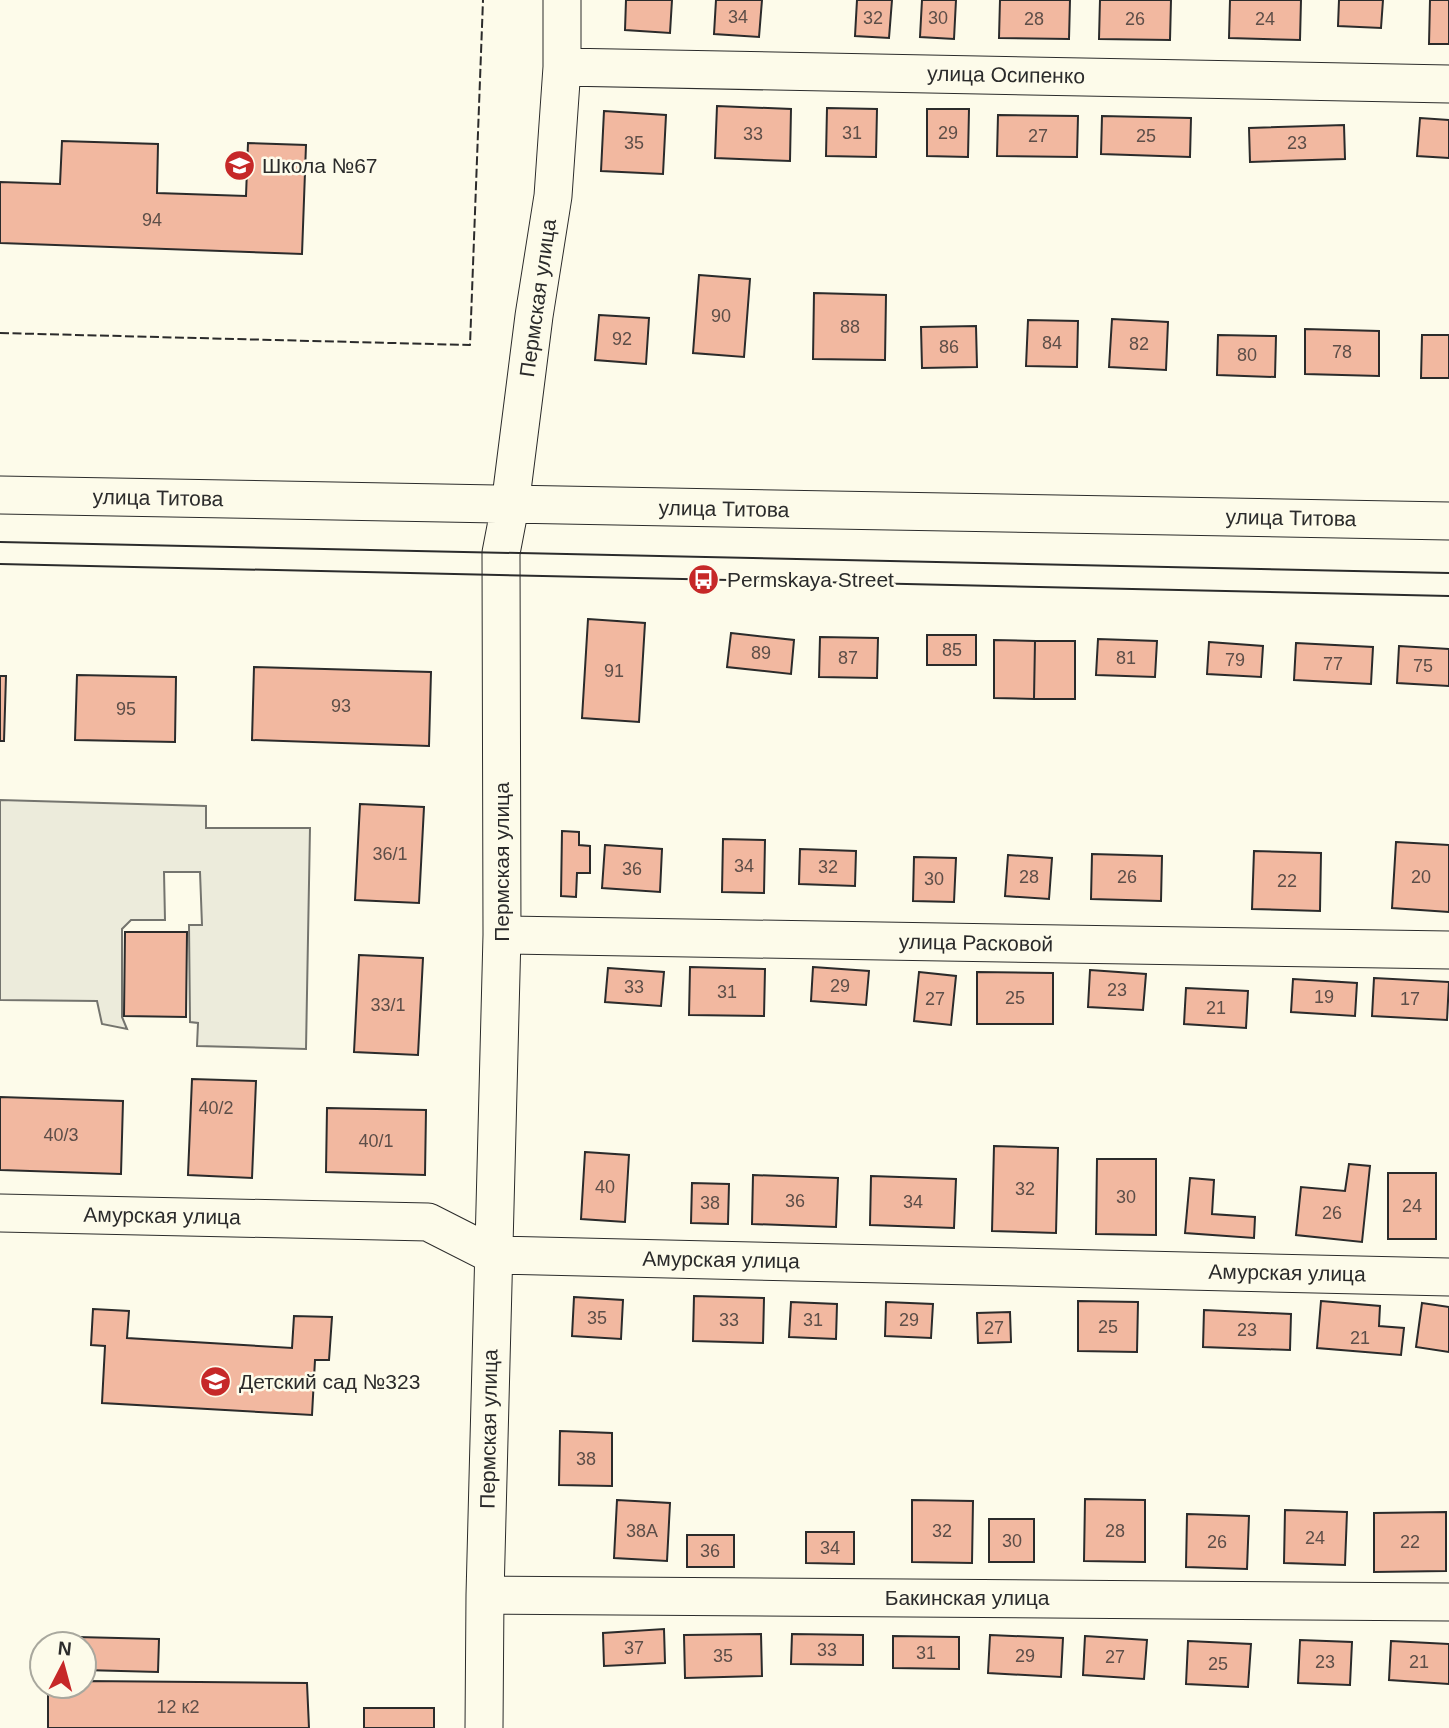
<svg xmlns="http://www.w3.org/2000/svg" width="1449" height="1728" font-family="Arial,sans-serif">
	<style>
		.green { fill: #ecebdb; stroke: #74746e; stroke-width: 2 }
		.building { fill: #f2b8a0; stroke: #2b2b2b; stroke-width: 2 }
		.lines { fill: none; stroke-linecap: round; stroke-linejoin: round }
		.minor-casing { stroke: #2b2b2b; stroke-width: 39 }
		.minor { stroke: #fdfbea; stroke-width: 37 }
		.tram { stroke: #2b2b2b; stroke-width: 2 }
		.fence { stroke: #2b2b2b; stroke-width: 2; stroke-dasharray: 9 3.5; stroke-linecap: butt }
		.labels { text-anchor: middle; stroke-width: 5; stroke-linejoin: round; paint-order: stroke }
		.number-label { font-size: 18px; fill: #5d4e48 }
		.street-label { font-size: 21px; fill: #2b2b2b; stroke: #fdfbea }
		.poi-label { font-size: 21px; fill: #2b2b2b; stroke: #fdfbea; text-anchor: start }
	</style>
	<rect width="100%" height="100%" fill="#fdfbea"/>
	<!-- green -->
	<path class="green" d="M 0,800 L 206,806 L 206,828 L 310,828 L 306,1049 L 197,1046 L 198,1023 L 190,1022 L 189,925 L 202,925 L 200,872 L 164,872 L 165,920 L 131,920 L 122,929 L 122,1017 L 127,1029 L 102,1024 L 97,1001 L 0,1000 Z"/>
	<!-- building -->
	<path class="building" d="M 626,0 L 672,0 L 670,33 L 625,30 Z
		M 716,0 L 762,0 L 759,37 L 714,34 Z
		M 857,0 L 892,0 L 889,38 L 855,36 Z
		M 922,0 L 956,0 L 954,39 L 920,37 Z
		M 1000,0 L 1070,0 L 1069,39 L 999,38 Z
		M 1100,0 L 1171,0 L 1170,40 L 1099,39 Z
		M 1230,0 L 1301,0 L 1300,40 L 1229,38 Z
		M 1339,0 L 1383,0 L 1381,28 L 1338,26 Z
		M 1430,0 L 1449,0 L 1449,44 L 1429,44 Z
		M 717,106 L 791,109 L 790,161 L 715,158 Z
		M 827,108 L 877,109 L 876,157 L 826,156 Z
		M 927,109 L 969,109 L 968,157 L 927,156 Z
		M 604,111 L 666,115 L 663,174 L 601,171 Z
		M 998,115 L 1078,116 L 1077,157 L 997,156 Z
		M 1102,116 L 1191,118 L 1190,157 L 1101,154 Z
		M 1420,118 L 1449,120 L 1449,158 L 1417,156 Z
		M 1344,125 L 1345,159 L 1250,162 L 1249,128 Z
		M 62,141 L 158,144 L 157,193 L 246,196 L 248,143 L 306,145 L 302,254 L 0,243 L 0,182 L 60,184 Z
		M 699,275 L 750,279 L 744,357 L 693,353 Z
		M 814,293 L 886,295 L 885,360 L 813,359 Z
		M 599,315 L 649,318 L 646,364 L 595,360 Z
		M 1112,319 L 1168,322 L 1166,370 L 1109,367 Z
		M 1028,320 L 1078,321 L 1077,367 L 1026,366 Z
		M 976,326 L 977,367 L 922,368 L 921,327 Z
		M 1305,329 L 1379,331 L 1379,376 L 1305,374 Z
		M 1218,335 L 1276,336 L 1275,377 L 1217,375 Z
		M 1422,335 L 1449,335 L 1449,378 L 1421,378 Z
		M 588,619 L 645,623 L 639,722 L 582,718 Z
		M 731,633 L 794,640 L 791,674 L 727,667 Z
		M 927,635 L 976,635 L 976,665 L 927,665 Z
		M 820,637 L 878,638 L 877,678 L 819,677 Z
		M 1098,639 L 1157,641 L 1155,677 L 1096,675 Z
		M 994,640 L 1035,641 L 1034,699 L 994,698 Z
		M 1035,641 L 1075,641 L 1075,699 L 1034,699 Z
		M 1209,642 L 1263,646 L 1261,677 L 1207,674 Z
		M 1296,643 L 1373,647 L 1371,684 L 1294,680 Z
		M 1399,646 L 1449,649 L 1449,686 L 1397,683 Z
		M 254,667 L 431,672 L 429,746 L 252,740 Z
		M 77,675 L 176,677 L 175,742 L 75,740 Z
		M 0,676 L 6,676 L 4,741 L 0,741 Z
		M 360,804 L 424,807 L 419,903 L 355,900 Z
		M 562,831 L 579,832 L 579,845 L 590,846 L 590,873 L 577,873 L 576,897 L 561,896 Z
		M 723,839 L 765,840 L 764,893 L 722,892 Z
		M 1396,842 L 1449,845 L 1449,912 L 1392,908 Z
		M 605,845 L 662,849 L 660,892 L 602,888 Z
		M 800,849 L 856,851 L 855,886 L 799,884 Z
		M 1254,851 L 1321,853 L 1320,911 L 1252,909 Z
		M 1092,854 L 1162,856 L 1161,901 L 1091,899 Z
		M 1008,855 L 1052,858 L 1049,899 L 1005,896 Z
		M 914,857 L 956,858 L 954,902 L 913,901 Z
		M 125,932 L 187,932 L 186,1017 L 124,1016 Z
		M 359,955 L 423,958 L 418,1055 L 354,1052 Z
		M 690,967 L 765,969 L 764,1016 L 689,1015 Z
		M 813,967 L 869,971 L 866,1005 L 811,1001 Z
		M 608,968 L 664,972 L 661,1006 L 605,1002 Z
		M 1090,970 L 1146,974 L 1143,1010 L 1088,1007 Z
		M 919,972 L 956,976 L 951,1025 L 914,1021 Z
		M 977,972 L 1053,973 L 1053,1024 L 977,1024 Z
		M 1374,978 L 1449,982 L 1447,1020 L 1372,1016 Z
		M 1293,979 L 1357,983 L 1355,1016 L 1291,1012 Z
		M 1186,988 L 1248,991 L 1246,1028 L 1184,1024 Z
		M 192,1079 L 256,1081 L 252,1178 L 188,1175 Z
		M 0,1097 L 123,1101 L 121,1174 L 0,1170 Z
		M 327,1108 L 426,1110 L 425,1175 L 326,1172 Z
		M 994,1146 L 1058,1148 L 1056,1233 L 992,1231 Z
		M 585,1152 L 629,1155 L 625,1222 L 581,1219 Z
		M 1097,1159 L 1156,1159 L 1156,1235 L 1096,1234 Z
		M 1349,1164 L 1370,1166 L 1362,1242 L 1296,1235 L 1301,1187 L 1345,1191 Z
		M 1388,1173 L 1436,1173 L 1436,1239 L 1388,1239 Z
		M 753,1175 L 838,1178 L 836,1227 L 752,1224 Z
		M 871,1176 L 956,1179 L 954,1228 L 870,1225 Z
		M 1190,1178 L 1214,1180 L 1212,1214 L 1255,1217 L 1254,1238 L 1185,1233 Z
		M 692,1183 L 729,1184 L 728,1224 L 691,1223 Z
		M 694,1296 L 764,1298 L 763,1343 L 693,1341 Z
		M 574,1297 L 623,1300 L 621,1339 L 572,1336 Z
		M 1078,1301 L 1138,1302 L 1137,1352 L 1078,1351 Z
		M 1321,1301 L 1380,1306 L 1379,1326 L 1404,1328 L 1401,1355 L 1317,1348 Z
		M 791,1302 L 837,1304 L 836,1339 L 789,1337 Z
		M 886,1302 L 933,1304 L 931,1338 L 885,1336 Z
		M 1422,1303 L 1449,1307 L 1449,1352 L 1416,1347 Z
		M 93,1309 L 129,1311 L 127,1338 L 292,1348 L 294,1316 L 332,1317 L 329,1360 L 315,1360 L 312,1415 L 102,1403 L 105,1346 L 91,1345 Z
		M 1204,1310 L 1291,1314 L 1290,1350 L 1203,1347 Z
		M 1010,1312 L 1011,1342 L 978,1343 L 977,1313 Z
		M 560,1431 L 612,1433 L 612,1486 L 559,1485 Z
		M 1085,1499 L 1145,1500 L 1145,1562 L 1084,1561 Z
		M 617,1500 L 670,1503 L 667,1561 L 614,1558 Z
		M 912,1500 L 973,1501 L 972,1563 L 912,1562 Z
		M 1285,1510 L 1347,1512 L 1345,1565 L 1284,1563 Z
		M 1446,1512 L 1446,1571 L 1374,1572 L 1374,1513 Z
		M 1187,1514 L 1249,1516 L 1247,1569 L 1186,1567 Z
		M 989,1519 L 1034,1519 L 1034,1562 L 989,1562 Z
		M 806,1532 L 854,1532 L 854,1564 L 806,1563 Z
		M 687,1535 L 734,1535 L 734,1567 L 687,1567 Z
		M 664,1629 L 665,1663 L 604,1666 L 603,1633 Z
		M 761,1634 L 762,1676 L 685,1678 L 684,1635 Z
		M 792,1634 L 863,1635 L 863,1665 L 791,1664 Z
		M 990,1635 L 1063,1638 L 1061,1677 L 988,1673 Z
		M 893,1636 L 959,1637 L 959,1669 L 893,1668 Z
		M 1085,1636 L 1147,1640 L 1144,1679 L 1083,1675 Z
		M 77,1637 L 159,1639 L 158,1672 L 84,1670 L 84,1644 L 77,1644 Z
		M 1300,1640 L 1352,1642 L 1350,1685 L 1298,1683 Z
		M 1188,1641 L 1251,1644 L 1248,1687 L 1186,1684 Z
		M 1391,1641 L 1449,1644 L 1449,1684 L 1389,1680 Z
		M 84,1681 L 307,1683 L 309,1728 L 48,1728 L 48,1686 L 84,1686 Z
		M 364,1708 L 434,1708 L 434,1728 L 364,1728 Z"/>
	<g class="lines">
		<defs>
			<path id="minor" d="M 562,67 L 1449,84
				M 0,495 L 1449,521
				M 502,935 L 1449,950
				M 0,1213 L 428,1222 L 493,1255 L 1449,1277
				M 485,1595 L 1449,1602
				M 484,1728 L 485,1595 L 502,935 L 501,553 L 510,506 L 534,316 L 553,196 L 562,67 L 562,0"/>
		</defs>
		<!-- minor casing -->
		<use href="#minor" class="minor-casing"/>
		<!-- minor -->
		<use href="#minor" class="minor"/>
		<!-- tram -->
		<path class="tram" d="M 0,542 L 1449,573
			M 0,564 L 1449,596"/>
		<!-- fence -->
		<path class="fence" d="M 0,333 L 470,345 L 483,0"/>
	</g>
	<!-- icons -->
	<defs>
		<symbol id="school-disc" viewBox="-11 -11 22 22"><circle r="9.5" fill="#c62828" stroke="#fdfbea"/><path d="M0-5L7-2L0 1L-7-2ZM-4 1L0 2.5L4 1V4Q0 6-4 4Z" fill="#fff"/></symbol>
		<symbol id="bus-disc" viewBox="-11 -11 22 22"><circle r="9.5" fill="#c62828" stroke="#fdfbea"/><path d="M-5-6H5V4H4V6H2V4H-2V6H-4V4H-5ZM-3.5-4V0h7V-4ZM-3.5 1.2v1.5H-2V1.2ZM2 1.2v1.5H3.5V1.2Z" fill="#fff"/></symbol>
	</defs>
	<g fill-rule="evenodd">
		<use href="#school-disc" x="222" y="148" width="35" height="35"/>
		<use href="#bus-disc" x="686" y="562" width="35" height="35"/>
		<use href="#school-disc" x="198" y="1364" width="35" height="35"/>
	</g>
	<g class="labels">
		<!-- number labels -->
		<g class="number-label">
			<text x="738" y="23">34</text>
			<text x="873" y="24">32</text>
			<text x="938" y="24">30</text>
			<text x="1034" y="25">28</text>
			<text x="1135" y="25">26</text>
			<text x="1265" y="25">24</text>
			<text x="852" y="139">31</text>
			<text x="948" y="139">29</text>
			<text x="753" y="140">33</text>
			<text x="1038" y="142">27</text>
			<text x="1146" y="142">25</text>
			<text x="634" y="149">35</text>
			<text x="1297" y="149">23</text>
			<text x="152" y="226">94</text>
			<text x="721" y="322">90</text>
			<text x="850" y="333">88</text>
			<text x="622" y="345">92</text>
			<text x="1052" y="349">84</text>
			<text x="1139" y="350">82</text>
			<text x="949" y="353">86</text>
			<text x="1342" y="358">78</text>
			<text x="1247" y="361">80</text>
			<text x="952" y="656">85</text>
			<text x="761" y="659">89</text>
			<text x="848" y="664">87</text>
			<text x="1126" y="664">81</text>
			<text x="1235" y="666">79</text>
			<text x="1333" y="670">77</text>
			<text x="1423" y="672">75</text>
			<text x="614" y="677">91</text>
			<text x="341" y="712">93</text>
			<text x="126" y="715">95</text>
			<text x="390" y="860">36/1</text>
			<text x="744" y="872">34</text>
			<text x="828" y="873">32</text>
			<text x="632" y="875">36</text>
			<text x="1029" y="883">28</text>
			<text x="1127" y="883">26</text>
			<text x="1421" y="883">20</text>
			<text x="934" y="885">30</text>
			<text x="1287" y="887">22</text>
			<text x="840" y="992">29</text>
			<text x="634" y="993">33</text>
			<text x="1117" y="996">23</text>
			<text x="727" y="998">31</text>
			<text x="1324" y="1003">19</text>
			<text x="1015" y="1004">25</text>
			<text x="935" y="1005">27</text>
			<text x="1410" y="1005">17</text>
			<text x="388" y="1011">33/1</text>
			<text x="1216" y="1014">21</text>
			<text x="216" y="1114">40/2</text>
			<text x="61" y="1141">40/3</text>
			<text x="376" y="1147">40/1</text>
			<text x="605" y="1193">40</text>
			<text x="1025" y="1195">32</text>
			<text x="1126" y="1203">30</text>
			<text x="795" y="1207">36</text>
			<text x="913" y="1208">34</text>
			<text x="710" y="1209">38</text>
			<text x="1412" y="1212">24</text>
			<text x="1332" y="1219">26</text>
			<text x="597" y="1324">35</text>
			<text x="729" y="1326">33</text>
			<text x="813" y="1326">31</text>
			<text x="909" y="1326">29</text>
			<text x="1108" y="1333">25</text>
			<text x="994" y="1334">27</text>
			<text x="1247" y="1336">23</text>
			<text x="1360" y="1344">21</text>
			<text x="586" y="1465">38</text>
			<text x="642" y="1537">38А</text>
			<text x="942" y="1537">32</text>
			<text x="1115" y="1537">28</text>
			<text x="1315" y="1544">24</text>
			<text x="1012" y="1547">30</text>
			<text x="1217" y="1548">26</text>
			<text x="1410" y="1548">22</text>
			<text x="830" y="1554">34</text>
			<text x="710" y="1557">36</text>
			<text x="634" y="1654">37</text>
			<text x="827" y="1656">33</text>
			<text x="926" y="1659">31</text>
			<text x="723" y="1662">35</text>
			<text x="1025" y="1662">29</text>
			<text x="1115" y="1663">27</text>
			<text x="1325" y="1668">23</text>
			<text x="1419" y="1668">21</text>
			<text x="1218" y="1670">25</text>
			<text x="178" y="1713">12 к2</text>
		</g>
		<!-- street labels -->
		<g class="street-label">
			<text transform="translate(1006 75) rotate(1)" y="7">улица Осипенко</text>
			<text transform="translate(538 298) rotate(-82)" y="7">Пермская улица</text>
			<text transform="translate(158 498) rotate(1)" y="7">улица Титова</text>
			<text transform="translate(724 509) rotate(1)" y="7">улица Титова</text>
			<text transform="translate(1291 518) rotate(1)" y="7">улица Титова</text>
			<text transform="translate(502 862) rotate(-90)" y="7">Пермская улица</text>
			<text transform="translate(976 943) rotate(1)" y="7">улица Расковой</text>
			<text transform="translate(162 1216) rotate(1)" y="7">Амурская улица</text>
			<text transform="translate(721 1260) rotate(1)" y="7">Амурская улица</text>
			<text transform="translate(1287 1273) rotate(1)" y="7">Амурская улица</text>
			<text transform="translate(489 1429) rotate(-89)" y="7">Пермская улица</text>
			<text x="967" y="1605">Бакинская улица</text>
		</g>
		<!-- poi labels -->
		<g class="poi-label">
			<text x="262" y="173">Школа №67</text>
			<text x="727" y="587">Permskaya Street</text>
			<text x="239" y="1389">Детский сад №323</text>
		</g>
	</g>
	<!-- north arrow -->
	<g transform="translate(63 1665) rotate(6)"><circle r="33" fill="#fdfbea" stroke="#a9a89e" stroke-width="2"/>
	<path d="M0-5L12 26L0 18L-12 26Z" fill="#c62828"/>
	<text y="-10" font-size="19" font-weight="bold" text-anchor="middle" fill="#2b2b2b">N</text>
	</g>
</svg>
